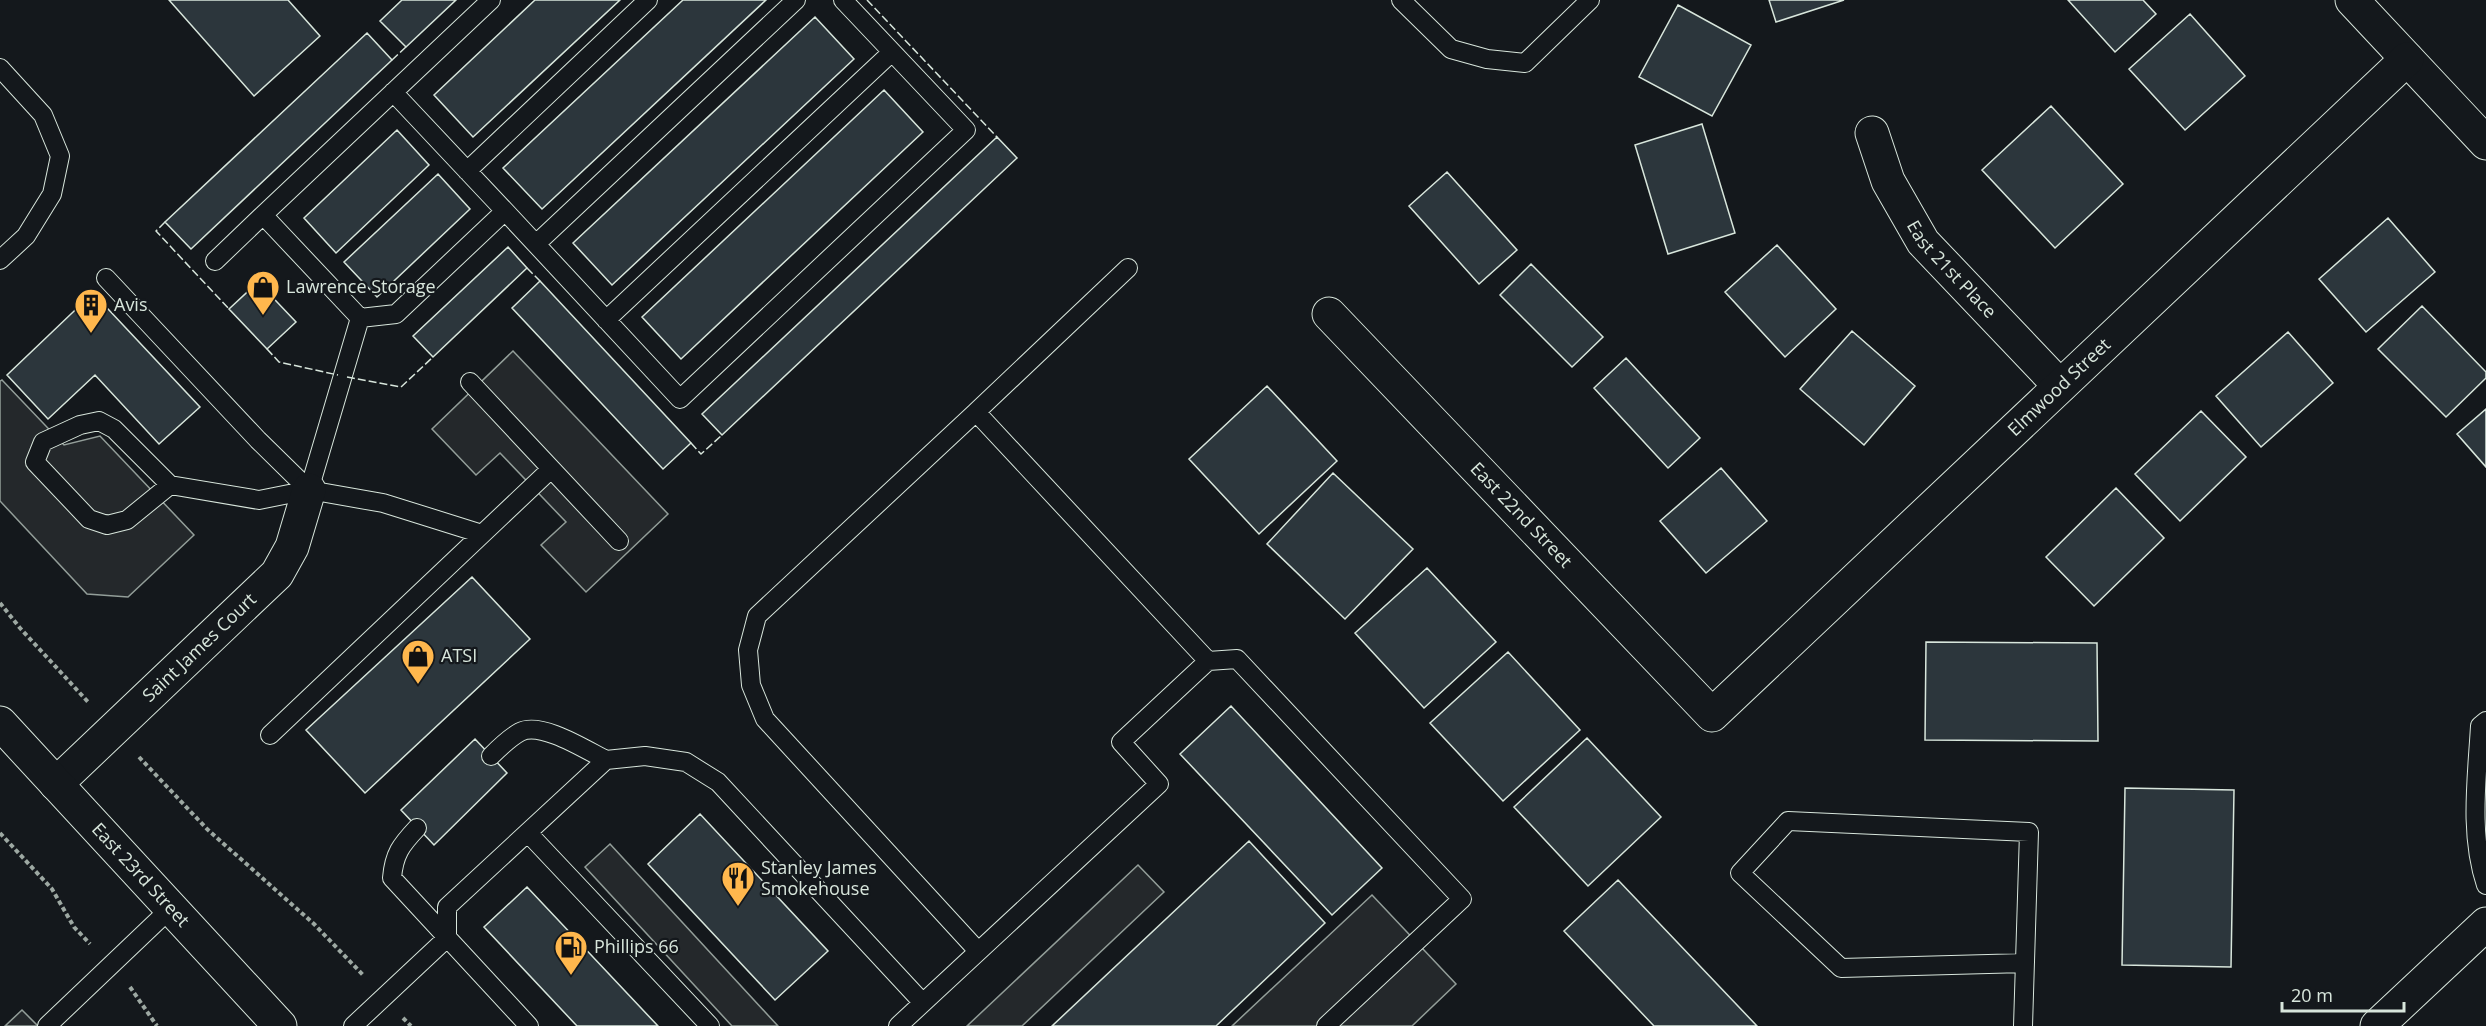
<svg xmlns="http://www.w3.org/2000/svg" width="2486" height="1026" font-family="'Open Sans',sans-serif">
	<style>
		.parking { fill: #24282b; stroke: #939e99; stroke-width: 1.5 }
		.building { fill: #2c363c; stroke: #d8e6dc; stroke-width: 1.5 }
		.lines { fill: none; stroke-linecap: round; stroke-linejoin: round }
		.service-casing { stroke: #d8e6dc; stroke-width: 20 }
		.minor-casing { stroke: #d8e6dc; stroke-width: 35 }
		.tertiary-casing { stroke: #d8e6dc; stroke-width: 35 }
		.primary-casing { stroke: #d8e6dc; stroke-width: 35 }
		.path { stroke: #9da8a2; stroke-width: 4; stroke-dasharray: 4.5 3; stroke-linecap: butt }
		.service { stroke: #14181c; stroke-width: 18 }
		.minor { stroke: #14181c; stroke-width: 33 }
		.tertiary { stroke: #14181c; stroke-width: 33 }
		.primary { stroke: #14181c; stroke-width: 33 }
		.fence { stroke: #d8e6dc; stroke-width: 1.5; stroke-dasharray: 8 3; stroke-linecap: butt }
		.labels { text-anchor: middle; stroke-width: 4.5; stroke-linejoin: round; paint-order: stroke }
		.street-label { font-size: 18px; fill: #d8e6dc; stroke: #14181c }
		.poi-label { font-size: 18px; fill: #d8e6dc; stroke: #14181c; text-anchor: start }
	</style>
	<rect width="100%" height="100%" fill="#14181c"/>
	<!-- parking -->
	<path class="parking" d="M 513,351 L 668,514 L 586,592 L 541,545 L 566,522 L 500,453 L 476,475 L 432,429 Z
		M 2,380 L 64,445 L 100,436 L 194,535 L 128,597 L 87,594 L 0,501 L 0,381 Z
		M 610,844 L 778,1026 L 732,1026 L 585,867 Z
		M 1138,865 L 1164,892 L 1022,1026 L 967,1026 Z
		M 1372,895 L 1456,984 L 1412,1026 L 1232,1026 Z
		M 22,1010 L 38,1026 L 5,1026 Z"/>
	<!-- building -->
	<path class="building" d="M 169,0 L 288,0 L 320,36 L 254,96 Z
		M 402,0 L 456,0 L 406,47 L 380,21 Z
		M 535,0 L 620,0 L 473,137 L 434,95 Z
		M 683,0 L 766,0 L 542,209 L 503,168 Z
		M 1769,0 L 1844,0 L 1776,22 Z
		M 2068,0 L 2143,0 L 2156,14 L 2115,52 Z
		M 1678,5 L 1751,45 L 1712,116 L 1639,77 Z
		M 2190,14 L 2245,76 L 2185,130 L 2129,69 Z
		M 815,17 L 854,59 L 612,285 L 573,243 Z
		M 367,33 L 392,60 L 191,249 L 165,222 Z
		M 884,90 L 923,132 L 681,359 L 642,317 Z
		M 2051,106 L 2123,184 L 2055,248 L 1982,170 Z
		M 1702,124 L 1735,233 L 1668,254 L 1635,145 Z
		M 397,130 L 429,165 L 336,253 L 304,218 Z
		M 997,137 L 1017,158 L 722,435 L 702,414 Z
		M 1447,172 L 1517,250 L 1479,284 L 1409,206 Z
		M 438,174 L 470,209 L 377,297 L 344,262 Z
		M 2388,218 L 2435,272 L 2366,332 L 2319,279 Z
		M 1777,245 L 1836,309 L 1785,357 L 1725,292 Z
		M 508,247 L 527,268 L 433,357 L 413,336 Z
		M 1531,264 L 1603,337 L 1572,367 L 1500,295 Z
		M 540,281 L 691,443 L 663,469 L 512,308 Z
		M 258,282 L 296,322 L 267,349 L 229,309 Z
		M 93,293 L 200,407 L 159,444 L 95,375 L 48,419 L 7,375 Z
		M 2422,306 L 2486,372 L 2486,378 L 2446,417 L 2378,349 Z
		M 1852,331 L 1915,386 L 1864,445 L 1800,389 Z
		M 2288,332 L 2333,383 L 2261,447 L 2216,396 Z
		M 1626,358 L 1700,438 L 1668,468 L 1594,388 Z
		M 1267,386 L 1337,461 L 1259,534 L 1189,459 Z
		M 2486,409 L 2486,467 L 2457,434 Z
		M 2201,411 L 2246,457 L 2180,521 L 2135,474 Z
		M 1721,468 L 1767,521 L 1706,573 L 1660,521 Z
		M 1333,473 L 1413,549 L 1345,619 L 1267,544 Z
		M 2116,488 L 2164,538 L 2094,606 L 2046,557 Z
		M 1427,568 L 1496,642 L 1424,708 L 1355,633 Z
		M 472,577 L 530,639 L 365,793 L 306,730 Z
		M 1926,642 L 2097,643 L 2098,741 L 1925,740 Z
		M 1508,652 L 1580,730 L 1503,801 L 1430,723 Z
		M 1231,706 L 1382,868 L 1332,915 L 1180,754 Z
		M 1587,738 L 1661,817 L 1588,886 L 1514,807 Z
		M 475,739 L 507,773 L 434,845 L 401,810 Z
		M 2125,788 L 2234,790 L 2231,967 L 2122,965 Z
		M 700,814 L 828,951 L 775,1000 L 648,864 Z
		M 1249,841 L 1325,923 L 1216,1026 L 1052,1026 Z
		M 1618,880 L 1757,1026 L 1654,1026 L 1564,931 Z
		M 527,887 L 658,1026 L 577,1026 L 484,927 Z"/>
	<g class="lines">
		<defs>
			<path id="service" d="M 1401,0 L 1451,49 L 1487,59 L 1525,63 L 1590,0
				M 0,68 L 43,115 L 60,156 L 52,194 L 26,236 L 0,260
				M 393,92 L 505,211
				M 467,171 L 648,0
				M 536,244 L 796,0
				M 215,261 L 263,215
				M 106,278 L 258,440 L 309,490
				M 360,318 L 396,314 L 505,211 L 680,399 L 966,130 L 843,0
				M 360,318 L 263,215 L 491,0
				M 606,320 L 892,52
				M 470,382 L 619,541
				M 976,412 L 1128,268
				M 170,485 L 127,520 L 107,525 L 89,519 L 35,462 L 43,442 L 80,425 L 99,421 L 114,429 L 170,485 L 259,500 L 309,490 L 383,503 L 482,534
				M 309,490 L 360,318
				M 1208,661 L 1237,659 L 1462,899 L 1326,1026
				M 2486,721 L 2480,726 C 2477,778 2469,835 2486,885
				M 270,735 L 551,469
				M 491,756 C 500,747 509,738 520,732 C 541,721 586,750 606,760
				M 417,828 C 401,845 394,854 392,878 L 529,1026
				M 528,833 L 710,1026
				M 47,1026 L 171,908
				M 353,1026 L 447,938 L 447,907 L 606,760 L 645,756 L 686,762 L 718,782 L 923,1003
				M 898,1026 L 1159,784 L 1121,742 L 1208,661 L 976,412 L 757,616 L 748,650 L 751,685 L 765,719 L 978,951
				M 2023,1026 L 2029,832 L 1788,821 L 1740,873 L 1841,968 L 2025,963"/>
			<g id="minor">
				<path d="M 2352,0 L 2486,143"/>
				<path id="s1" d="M 1872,133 L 1888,181 L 1923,242 L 2060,386"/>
				<path id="s2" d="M 1329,314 L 1712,715 L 2407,59"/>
				<path id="s3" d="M 56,784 L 277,574 L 292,547 L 309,490"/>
			</g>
			<path id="tertiary" d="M 2377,1026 L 2486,924"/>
			<g id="primary">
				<path id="s4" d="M 0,723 L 280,1026"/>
			</g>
		</defs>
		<!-- service casing -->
		<use href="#service" class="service-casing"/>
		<!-- minor casing -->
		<use href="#minor" class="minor-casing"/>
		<!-- tertiary casing -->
		<use href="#tertiary" class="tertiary-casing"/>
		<!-- primary casing -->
		<use href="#primary" class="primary-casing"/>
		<!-- path -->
		<path class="path" d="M 0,603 L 20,628 L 89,703
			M 139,757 L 207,829 L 314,924 L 363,975
			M 0,833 L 52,889 L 74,927 L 90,944
			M 130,987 L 157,1026
			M 403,1018 L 411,1026"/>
		<!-- service -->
		<use href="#service" class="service"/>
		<!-- minor -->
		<use href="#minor" class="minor"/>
		<!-- tertiary -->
		<use href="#tertiary" class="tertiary"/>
		<!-- primary -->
		<use href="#primary" class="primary"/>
		<!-- fence -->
		<path class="fence" d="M 867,0 L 997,137
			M 392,60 L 406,47
			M 165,222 L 156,231 L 229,309
			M 527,268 L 540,281
			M 267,349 L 279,362 L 338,375
			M 347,377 L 401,387 L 433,357
			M 691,443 L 701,454 L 722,435"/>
	</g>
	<!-- icons -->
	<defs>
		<symbol id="shop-pin" viewBox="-11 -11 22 30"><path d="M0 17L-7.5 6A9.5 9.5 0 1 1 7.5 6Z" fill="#ffb74d" stroke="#14181c"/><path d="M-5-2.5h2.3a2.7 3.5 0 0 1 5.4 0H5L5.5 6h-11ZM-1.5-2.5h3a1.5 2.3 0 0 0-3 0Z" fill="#111"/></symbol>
		<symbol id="building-pin" viewBox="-11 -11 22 30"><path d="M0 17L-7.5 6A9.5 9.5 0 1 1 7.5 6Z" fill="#ffb74d" stroke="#14181c"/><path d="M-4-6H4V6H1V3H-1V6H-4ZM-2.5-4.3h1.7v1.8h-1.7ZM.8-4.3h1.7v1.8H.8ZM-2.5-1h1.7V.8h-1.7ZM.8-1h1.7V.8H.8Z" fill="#111"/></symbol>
		<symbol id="restaurant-pin" viewBox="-11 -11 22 30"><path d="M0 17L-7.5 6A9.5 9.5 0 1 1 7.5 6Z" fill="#ffb74d" stroke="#14181c"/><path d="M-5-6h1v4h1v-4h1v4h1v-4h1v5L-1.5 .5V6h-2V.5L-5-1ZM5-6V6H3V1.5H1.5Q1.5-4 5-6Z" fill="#111"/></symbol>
		<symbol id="fuel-pin" viewBox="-11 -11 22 30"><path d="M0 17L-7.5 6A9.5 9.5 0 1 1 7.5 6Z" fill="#ffb74d" stroke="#14181c"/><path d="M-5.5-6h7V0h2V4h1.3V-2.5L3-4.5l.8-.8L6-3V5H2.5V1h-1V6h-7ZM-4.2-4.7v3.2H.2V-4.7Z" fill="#111"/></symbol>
	</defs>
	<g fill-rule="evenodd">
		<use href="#shop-pin" x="244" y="268" width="38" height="52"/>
		<use href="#building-pin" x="72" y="286" width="38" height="52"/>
		<use href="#shop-pin" x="399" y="637" width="38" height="52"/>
		<use href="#restaurant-pin" x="719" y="859" width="38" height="52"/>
		<use href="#fuel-pin" x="552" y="928" width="38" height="52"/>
	</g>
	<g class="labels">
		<!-- street labels -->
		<g class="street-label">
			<text dy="6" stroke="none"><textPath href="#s1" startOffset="160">East 21st Place</textPath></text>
			<text dy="6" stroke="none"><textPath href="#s2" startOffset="1032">Elmwood Street</textPath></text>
			<text dy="6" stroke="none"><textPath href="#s2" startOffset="278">East 22nd Street</textPath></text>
			<text dy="6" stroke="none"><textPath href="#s3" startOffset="198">Saint James Court</textPath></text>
			<text dy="6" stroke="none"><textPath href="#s4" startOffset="207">East 23rd Street</textPath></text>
		</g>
		<!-- poi labels -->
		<g class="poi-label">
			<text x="286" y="293">Lawrence Storage</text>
			<text x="114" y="311">Avis</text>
			<text x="441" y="662">ATSI</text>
			<text x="761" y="874">Stanley James<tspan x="761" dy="21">Smokehouse</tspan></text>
			<text x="594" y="953">Phillips 66</text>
		</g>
	</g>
	<!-- scale -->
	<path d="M2282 1002v9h122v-9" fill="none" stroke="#d8e6dc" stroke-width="3"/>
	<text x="2291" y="1002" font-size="18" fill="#d8e6dc" stroke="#14181c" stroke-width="4.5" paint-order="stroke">20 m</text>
</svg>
